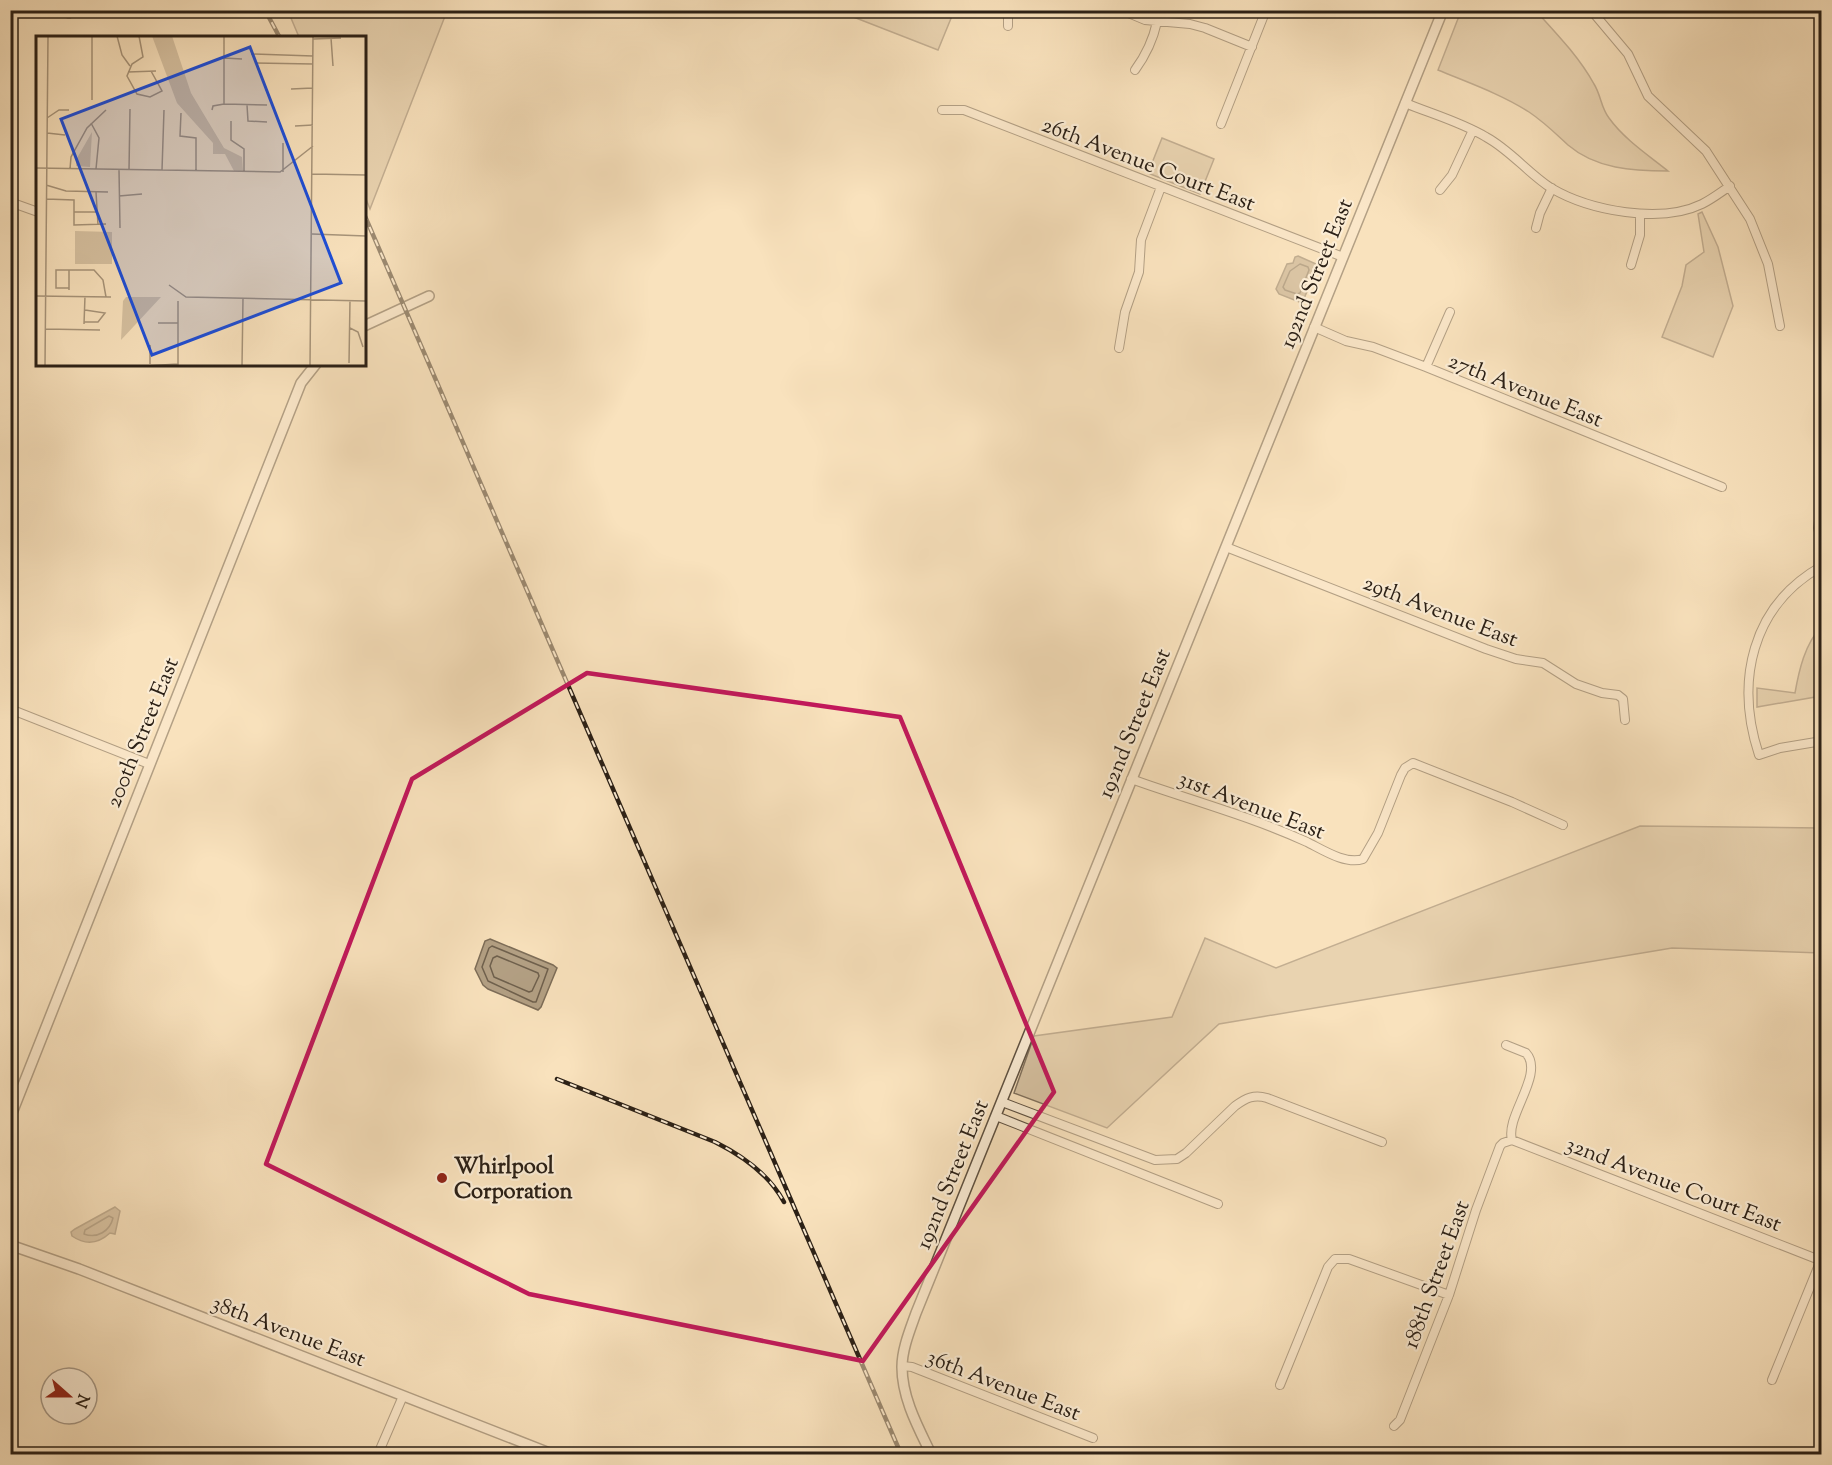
<svg xmlns="http://www.w3.org/2000/svg" width="1832" height="1465" font-family="'Sorts Mill Goudy',serif">
	<style>
		.green { fill: #d6c1a1; stroke: #80705c; stroke-width: 1.5 }
		.water { fill: #b3a084; stroke: #7d6d58; stroke-width: 1.5 }
		.lines { fill: none; stroke-linecap: round; stroke-linejoin: round }
		.shore { stroke: #6f604d; stroke-width: 1.5 }
		.minor-casing { stroke: #5e5040; stroke-width: 10 }
		.tertiary-casing { stroke: #5e5040; stroke-width: 12 }
		.minor { stroke: #fbecd4; stroke-width: 8 }
		.tertiary { stroke: #fbecd4; stroke-width: 9 }
		.rail-casing { stroke: #2b2016; stroke-width: 4.5 }
		.rail { stroke: #fbecd4; stroke-width: 2; stroke-dasharray: 7; stroke-linecap: butt }
		.marked { fill: none; stroke: #c2185b; stroke-width: 4.5; stroke-linejoin: round }
		.poi-dot { fill: #8f2418; stroke: #fbecd4; stroke-width: 2 }
		.labels { text-anchor: middle; stroke-width: 4.5; stroke-linejoin: round; paint-order: stroke }
		.street-label { font-size: 22px; fill: #2b2016; stroke: #fbecd4 }
		.poi-label { font-size: 22px; font-weight: bold; fill: #2b2016; stroke: #fbecd4; text-anchor: start }
		.inset-road { fill: none; stroke: #a7947a; stroke-width: 1.5 }
		.view { fill: #1d4ed8; fill-opacity: 0.15; stroke: #1d4ed8; stroke-width: 3 }
		.inset-edge { fill: none; stroke: #2b2016; stroke-width: 3 }
	</style>
	<rect width="100%" height="100%" fill="#f9e2bd"/>
	<filter id="stains"><feTurbulence type="fractalNoise" baseFrequency=".00333" numOctaves="4"/><feColorMatrix values="0 0 0 0 .2 0 0 0 0 .09 0 0 0 0 .02 0 0 0 .5 -.17"/></filter>
	<radialGradient id="worn" r=".72"><stop offset=".6" stop-color="#630" stop-opacity="0"/><stop offset="1" stop-color="#630" stop-opacity=".3"/></radialGradient>
	<!-- green -->
	<path class="green" d="M 288,11 L 447,11 L 370,209 L 364,194 L 364,38 L 299,37 Z
		M 838,11 L 954,11 L 938,50 Z
		M 1461,11 L 1536,11 C 1557,34 1579,57 1594,84 C 1601,95 1601,108 1609,118 C 1624,139 1648,155 1668,171 C 1633,171 1596,169 1568,145 C 1555,133 1544,122 1529,112 C 1501,94 1469,83 1438,70 Z
		M 1162,138 L 1214,159 L 1200,194 L 1148,173 Z
		M 1702,212 L 1718,247 L 1733,306 L 1713,357 L 1662,337 L 1682,286 L 1686,265 L 1704,252 L 1698,214 Z
		M 1821,627 L 1821,696 L 1757,707 L 1757,688 L 1795,693 C 1799,670 1805,644 1821,627 Z
		M 1640,826 L 1821,828 L 1821,953 L 1672,948 L 1219,1024 L 1107,1128 L 1014,1093 L 1034,1036 L 1172,1017 L 1205,938 L 1276,968 Z"/>
	<!-- water -->
	<path class="water" d="M 1298,256 L 1316,264 L 1316,271 L 1302,303 L 1279,294 L 1276,289 L 1287,264 L 1293,263 L 1295,257 Z
		M 490,939 L 553,965 L 557,968 L 541,1007 L 538,1010 L 488,989 L 483,985 L 475,969 L 485,941 Z
		M 115,1207 L 120,1211 L 115,1234 L 110,1233 C 98,1244 85,1245 72,1236 L 71,1232 L 75,1229 Z"/>
	<g class="lines">
		<!-- shore -->
		<path class="shore" d="M 1300,264 L 1308,267 L 1309,270 L 1300,293 L 1297,294 L 1285,290 L 1283,287 L 1290,271 Z
			M 492,946 L 548,969 L 536,1002 L 533,1002 L 488,981 L 482,967 L 489,948 Z
			M 497,956 L 538,973 L 539,976 L 532,991 L 529,992 L 494,977 L 490,966 L 493,958 Z
			M 109,1216 L 113,1218 C 110,1231 97,1239 84,1234 L 85,1230 Z"/>
		<defs>
			<path id="minor" d="M 60,10 L 69,14
				M 1121,10 L 1145,20 L 1190,24 L 1205,28 L 1252,47
				M 1591,10 L 1628,54 L 1648,96 L 1706,151 L 1750,219 L 1768,264 L 1780,326
				M 1008,26 L 1008,10
				M 1135,70 C 1146,55 1153,40 1157,22
				M 1405,103 C 1432,114 1461,122 1486,137 C 1510,150 1528,173 1551,188 C 1590,211 1661,224 1702,204 C 1712,199 1721,192 1730,186
				M 942,110 L 964,110 L 1343,257
				M 1221,124 L 1266,10
				M 1440,190 L 1452,175 L 1473,130
				M 10,202 L 38,212
				M 1536,228 L 1540,213 L 1552,188
				M 1631,265 L 1640,235 L 1640,214
				M 1314,327 L 1346,341 L 1373,347 L 1426,367 L 1722,487
				M 1119,348 L 1125,312 L 1139,272 L 1141,240 L 1161,187
				M 1426,367 L 1450,312
				M 1822,501 L 1818,528 L 1822,543
				M 1226,547 L 1486,649 L 1516,659 L 1543,663 L 1576,684 L 1602,693 L 1618,695 L 1623,699 L 1625,720
				M 1822,566 C 1751,606 1735,682 1759,755 L 1780,748 L 1822,741
				M 10,709 L 149,764
				M 1131,779 C 1190,800 1250,816 1307,842 C 1323,850 1346,865 1363,859 L 1378,833 L 1401,775 L 1405,768 L 1413,763 L 1512,802 L 1563,825
				M 1506,1045 L 1526,1053 C 1545,1074 1505,1116 1512,1140
				M 1002,1102 L 1155,1160 L 1177,1159 L 1186,1153 L 1235,1106 C 1246,1098 1254,1094 1267,1098 L 1382,1142
				M 996,1116 L 1218,1204
				M 1512,1140 L 1822,1261
				M 902,1366 L 912,1367 L 1093,1438
				M 1772,1380 L 1821,1260
				M 1280,1385 L 1328,1267 L 1335,1259 L 1349,1259 L 1449,1295
				M 1394,1426 L 1400,1420 L 1449,1295 L 1476,1210 L 1500,1146 L 1503,1143 L 1512,1140
				M 378,1454 L 403,1396
				M 1781,1454 L 1782,1452"/>
			<path id="tertiary" d="M 364,326 L 429,296
				M 10,1118 L 301,383 L 316,364
				M 10,1245 L 79,1269 L 552,1454
				M 931,1454 C 918,1427 902,1398 902,1367 C 902,1349 910,1330 916,1313 L 1443,10"/>
		</defs>
		<!-- minor casing -->
		<use href="#minor" class="minor-casing"/>
		<!-- tertiary casing -->
		<use href="#tertiary" class="tertiary-casing"/>
		<!-- minor -->
		<use href="#minor" class="minor"/>
		<!-- tertiary -->
		<use href="#tertiary" class="tertiary"/>
		<defs>
			<path id="rail" d="M 265,10 L 280,38
				M 364,214 L 901,1454
				M 557,1079 L 715,1142 C 743,1156 769,1174 784,1202"/>
		</defs>
		<!-- rail casing -->
		<use href="#rail" class="rail-casing"/>
		<!-- rail -->
		<use href="#rail" class="rail"/>
	</g>
	<!-- marked area -->
	<path d="M0 0H1832V1465H0ZM 587,673 L 900,717 L 1054,1092 L 863,1361 L 529,1294 L 266,1164 L 412,779 Z" fill="#f9e2bd" fill-opacity=".55" fill-rule="evenodd"/>
	<path class="marked" d="M 587,673 L 900,717 L 1054,1092 L 863,1361 L 529,1294 L 266,1164 L 412,779 Z"/>
	<!-- markers -->
	<circle class="poi-dot" cx="442" cy="1178" r="6"/>
	<g class="labels">
		<!-- street labels -->
		<g class="street-label">
			<text transform="translate(1149 163) rotate(21)" y="8">26th Avenue Court East</text>
			<text transform="translate(1315 273) rotate(-68)" y="8">192nd Street East</text>
			<text transform="translate(1526 389) rotate(22)" y="8">27th Avenue East</text>
			<text transform="translate(1441 610) rotate(21)" y="8">29th Avenue East</text>
			<text transform="translate(1133 723) rotate(-68)" y="8">192nd Street East</text>
			<text transform="translate(141 732) rotate(-68)" y="8">200th Street East</text>
			<text transform="translate(1252 804) rotate(21)" y="8">31st Avenue East</text>
			<text transform="translate(951 1174) rotate(-68)" y="8">192nd Street East</text>
			<text transform="translate(1674 1183) rotate(21)" y="8">32nd Avenue Court East</text>
			<text transform="translate(1435 1274) rotate(-70)" y="8">188th Street East</text>
			<text transform="translate(289 1330) rotate(21)" y="8">38th Avenue East</text>
			<text transform="translate(1004 1384) rotate(21)" y="8">36th Avenue East</text>
		</g>
		<!-- poi labels -->
		<g class="poi-label">
			<text x="454" y="1173">Whirlpool<tspan x="454" dy="25">Corporation</tspan></text>
		</g>
	</g>
	<!-- overview -->
	<g transform="translate(36 36)">
		<rect width="330" height="330" fill="#f9e2bd"/>
		<path d="M 116,0 L 136,0 L 155,57 L 188,112 L 206,121 L 207,135 L 198,135 L 189,118 L 177,118 L 177,107 L 141,67 ZM 56,96 L 54,131 L 40,130 L 40,124 ZM 39,195 L 76,196 L 76,228 L 39,228 ZM 90,261 L 125,261 L 85,304 L 87,265 Z" fill="#d6c1a1"/>
		<path class="inset-road" d="M 81,0 L 86,19 L 94,30M 103,0 L 107,21 L 96,28 L 91,40 L 101,58 L 114,61 L 126,55 L 115,35M 295,2 L 297,30M 277,3 L 305,2M 215,18 L 277,20M 188,22 L 206,23M 219,27 L 277,28M 92,36 L 120,35M 255,53 L 277,52M 56,64 L 56,0M 188,68 L 188,0M 211,69 L 212,85 L 231,86M 176,74 L 177,70 L 188,68 L 231,69M 145,77 L 144,100 L 160,102 L 160,135M 11,82 L 23,74 L 33,74M 195,85 L 195,104 L 208,113 L 208,136M 55,87 L 63,102 L 60,133M 259,90 L 277,89M 11,97 L 29,99M 247,107 L 247,136M 0,132 L 244,136 L 277,110M 34,133 L 35,121 L 51,92 L 70,74M 83,134 L 84,192M 93,134 L 94,73M 126,134 L 128,74M 276,138 L 330,139M 10,149 L 30,155 L 72,156M 60,156 L 62,189M 83,160 L 106,158M 10,163 L 38,164 L 38,189 L 70,188M 38,176 L 62,176M 276,198 L 330,200M 133,249 L 150,261 L 330,265M 33,252 L 20,252 L 20,234 L 58,234 L 67,244 L 70,261M 33,254 L 33,234M 0,260 L 75,261M 48,286 L 62,286 L 69,277 L 49,274M 122,287 L 142,287M 48,288 L 49,260M 314,292 L 322,296 L 327,311M 9,293 L 64,294M 114,309 L 114,328M 313,327 L 314,264M 9,330 L 12,0M 109,330 L 142,328M 142,330 L 142,265M 206,330 L 207,262M 274,330 L 277,0"/>
		<path class="view" d="M 214,11 L 305,247 L 116,319 L 25,83 Z"/>
		<rect width="330" height="330" class="inset-edge"/>
	</g>
	<!-- margin -->
	<rect width="1832" height="1465" fill="none" stroke="#f9e2bd" stroke-width="36"/>
	<rect x="12" y="12" width="1808" height="1441" fill="none" stroke="#2b2016" stroke-width="3"/>
	<rect x="18" y="18" width="1796" height="1429" fill="none" stroke="#2b2016" stroke-width="1.5"/>
	<!-- north arrow -->
	<g transform="translate(69 1396) rotate(111)"><circle r="28" fill="#fbecd4" stroke="#a89a88" stroke-width="1.5"/>
	<path d="M0-4.5L10 22L0 15L-10 22Z" fill="#8f2418"/>
	<text y="-9" font-size="16" font-weight="bold" text-anchor="middle" fill="#2b2016">N</text>
	</g>
	<rect width="100%" height="100%" filter="url(#stains)"/>
	<rect width="100%" height="100%" fill="url(#worn)"/>
</svg>
